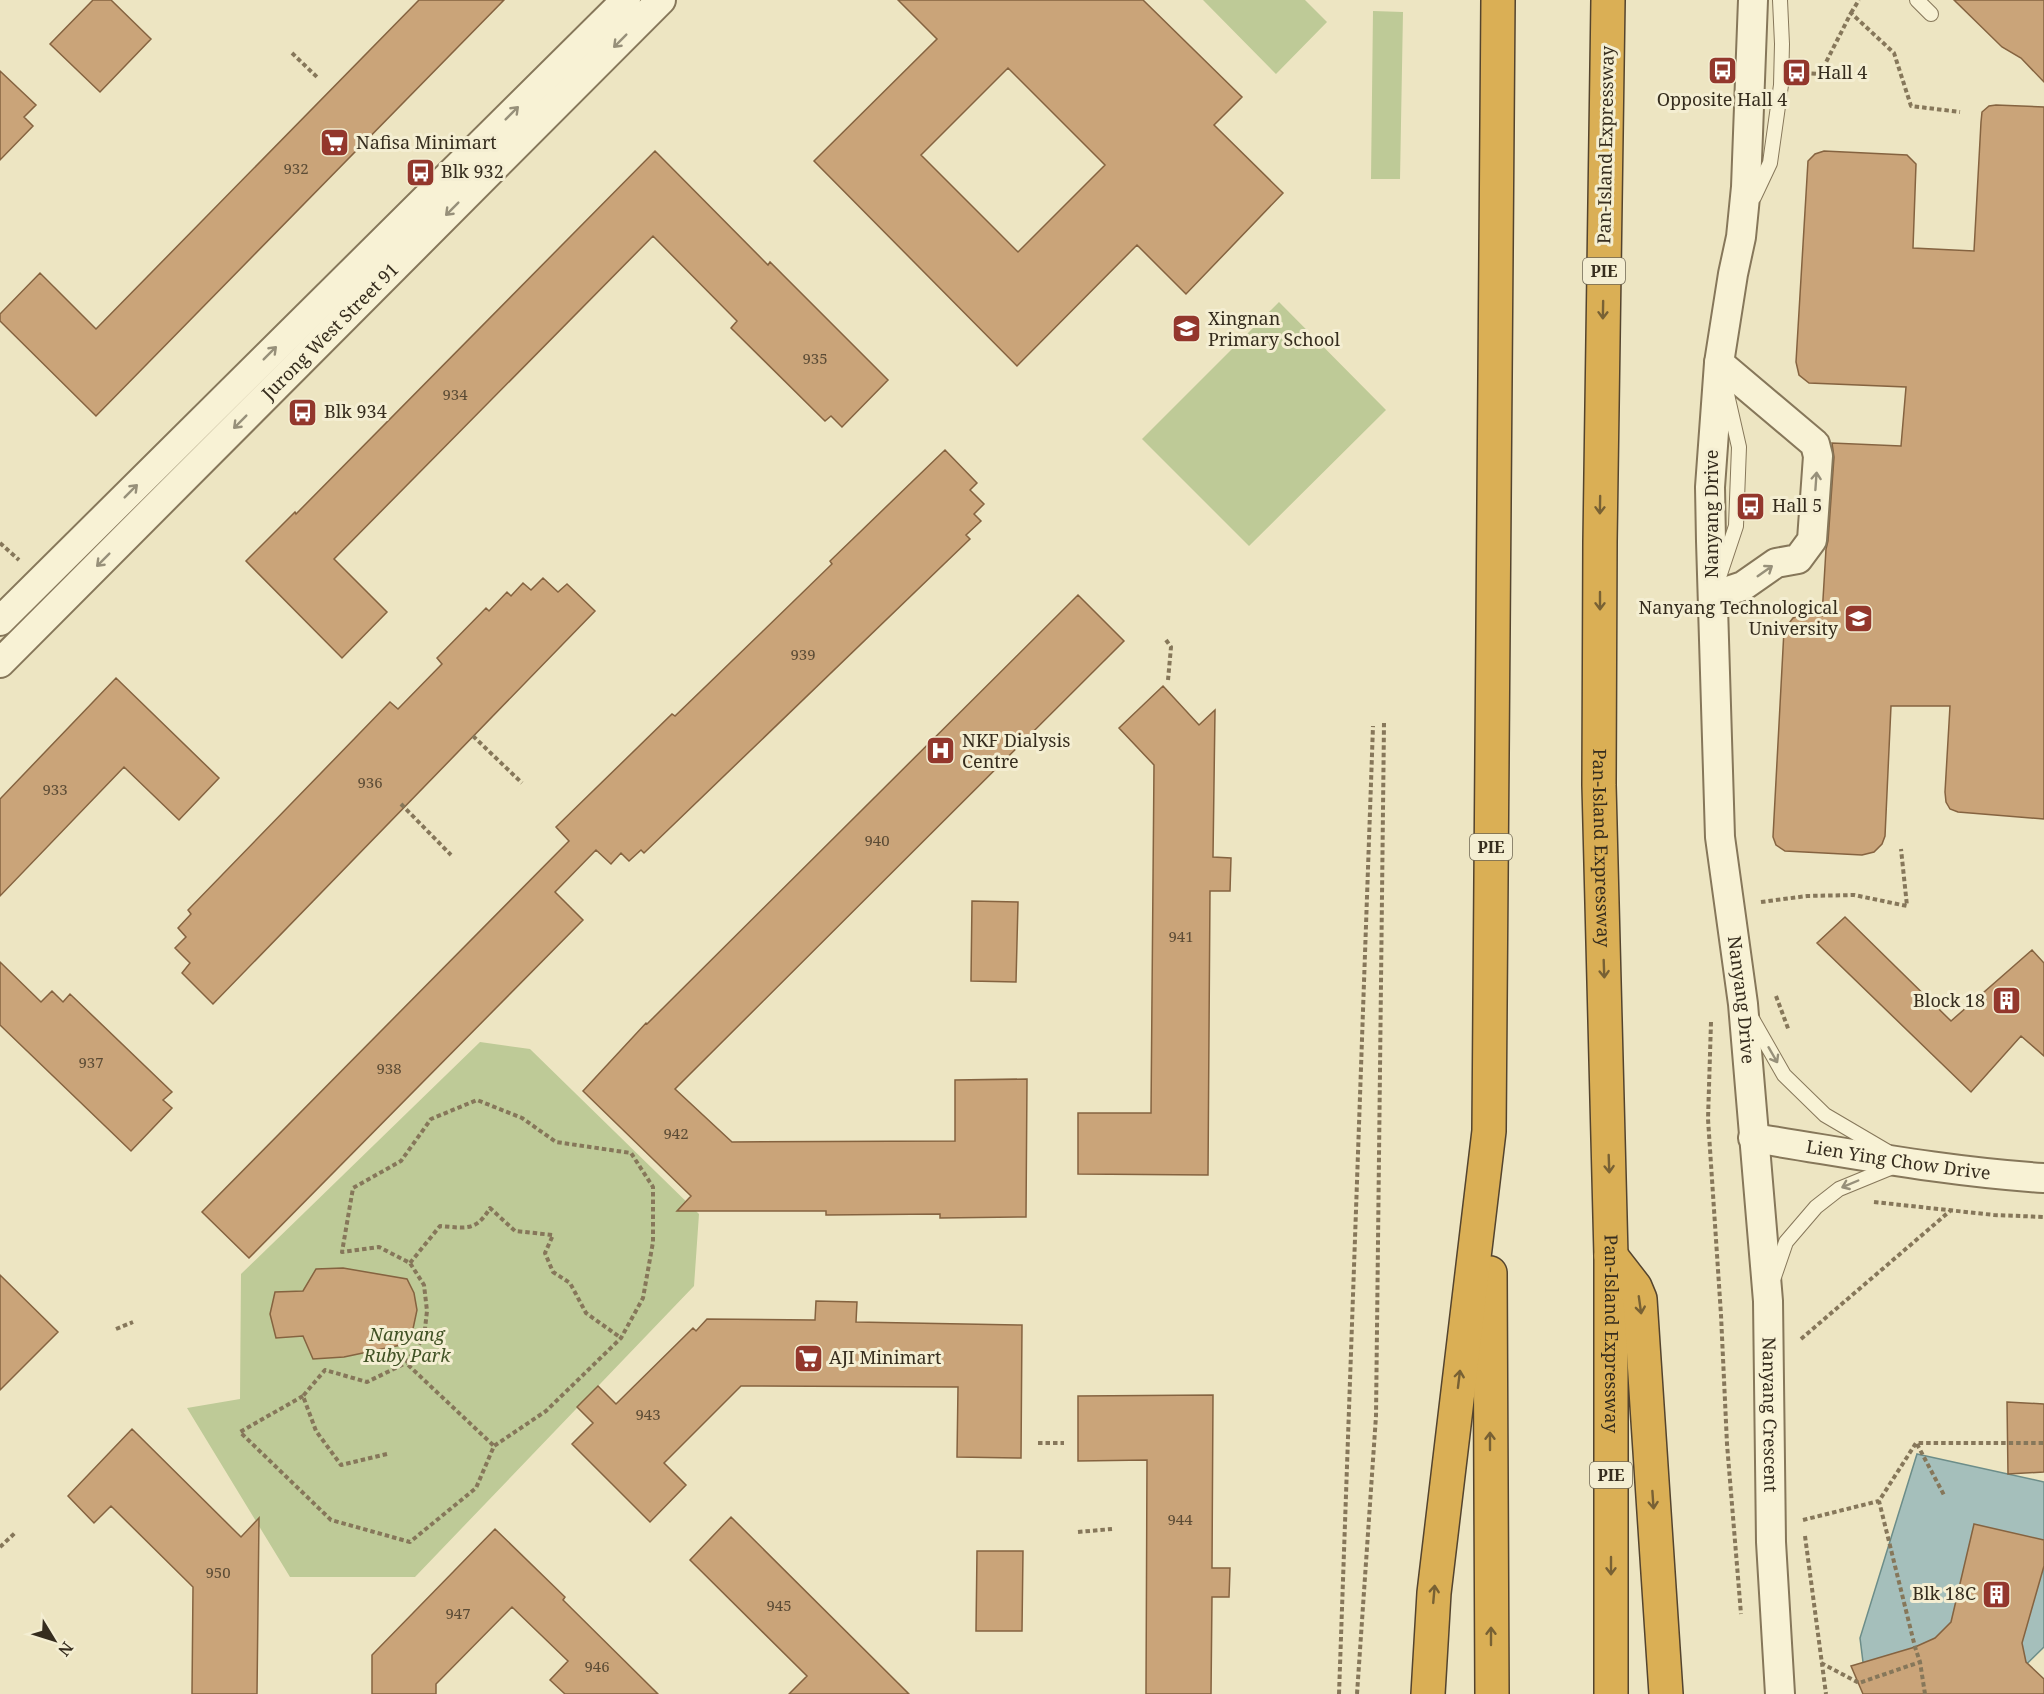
<svg xmlns="http://www.w3.org/2000/svg" width="2044" height="1694" font-family="'Noto Serif',serif">
	<style>
		.green { fill: #beca97 }
		.water { fill: #a5bfbb; stroke: #6c8d89; stroke-width: 1.5 }
		.building { fill: #caa479; stroke: #856340; stroke-width: 1.5; fill-rule: evenodd }
		.lines { fill: none; stroke-linecap: round; stroke-linejoin: round }
		.service-casing { stroke: #86775a; stroke-width: 16 }
		.minor-casing { stroke: #86775a; stroke-width: 32 }
		.motorway-casing { stroke: #54442e; stroke-width: 36 }
		.path { stroke: #86775a; stroke-width: 4; stroke-dasharray: 4.5 3; stroke-linecap: butt }
		.service { stroke: #f8f2d5; stroke-width: 14 }
		.minor { stroke: #f8f2d5; stroke-width: 28 }
		.motorway { stroke: #daaf55; stroke-width: 33 }
		.oneway { stroke: #97907a }
		.oneway2 { stroke: #786134 }
		.labels { text-anchor: middle; stroke-width: 6; stroke-linejoin: round; paint-order: stroke }
		.number-label { font-size: 15px; fill: #5b4b35 }
		.shield { fill: #f4eed2; stroke: #6f6754; stroke-width: 1.5 }
		.shield-label { font-size: 16px; font-weight: bold; fill: #362d1e }
		.poi-label { font-size: 18px; fill: #362d1e; stroke: #f4eed2; text-anchor: start }
		.street-label { font-size: 18px; fill: #362d1e; stroke: #f4eed2 }
		.park-label { font-size: 18px; font-style: italic; fill: #415225; stroke: #f4eed2 }
	</style>
	<rect width="100%" height="100%" fill="#ede5c2"/>
	<!-- green -->
	<path class="green" d="M 1203,0 L 1305,0 L 1327,22 L 1276,74 Z
		M 1373,11 L 1403,12 L 1400,179 L 1371,179 Z
		M 1279,302 L 1386,410 L 1249,546 L 1142,439 Z
		M 480,1042 L 530,1049 L 699,1214 L 694,1286 L 415,1577 L 290,1577 L 187,1408 L 240,1399 L 241,1274 Z"/>
	<!-- water -->
	<path class="water" d="M 1917,1454 L 2044,1482 L 2044,1647 L 1998,1692 L 1993,1694 L 1867,1694 L 1860,1638 Z"/>
	<!-- building -->
	<path class="building" d="M 93,0 L 111,0 L 151,39 L 100,92 L 50,44 Z
		M 419,0 L 504,0 L 96,416 L 0,321 L 0,314 L 40,273 L 96,329 Z
		M 898,0 L 1143,0 L 1242,97 L 1214,125 L 1283,193 L 1186,294 L 1137,245 L 1017,366 L 814,161 L 937,39 ZM 1008,68 L 1105,165 L 1018,252 L 921,155 Z
		M 1954,0 L 2044,0 L 2044,82 L 2021,58 L 2002,47 Z
		M 0,71 L 36,105 L 24,117 L 33,126 L 0,160 Z
		M 1996,105 L 2044,107 L 2044,819 L 1958,812 L 1950,809 L 1946,802 L 1945,792 L 1950,706 L 1891,706 L 1885,836 L 1882,844 L 1874,852 L 1862,855 L 1785,851 L 1776,845 L 1773,837 L 1784,630 L 1793,618 L 1801,615 L 1822,616 L 1826,549 L 1828,541 L 1834,457 L 1832,443 L 1901,446 L 1906,387 L 1809,383 L 1799,375 L 1796,362 L 1808,161 L 1815,154 L 1824,151 L 1907,155 L 1916,164 L 1913,248 L 1974,251 L 1981,122 L 1982,112 L 1989,106 Z
		M 655,151 L 768,265 L 770,262 L 888,380 L 842,427 L 831,416 L 825,421 L 731,328 L 737,321 L 653,236 L 334,559 L 387,612 L 342,658 L 246,561 L 295,512 L 296,514 Z
		M 945,450 L 977,483 L 970,490 L 984,504 L 974,514 L 981,521 L 966,535 L 970,539 L 644,853 L 641,850 L 629,861 L 621,853 L 611,864 L 596,850 L 555,892 L 583,920 L 249,1258 L 202,1212 L 569,841 L 556,827 L 672,714 L 675,716 L 762,632 L 832,564 L 830,561 Z
		M 543,578 L 558,592 L 567,584 L 595,611 L 213,1004 L 182,973 L 190,963 L 175,948 L 186,937 L 178,928 L 191,914 L 188,910 L 390,702 L 398,709 L 442,664 L 437,658 L 486,608 L 489,611 L 507,592 L 511,596 L 523,583 L 531,590 Z
		M 1078,595 L 1124,641 L 675,1089 L 732,1142 L 955,1141 L 955,1080 L 1027,1079 L 1026,1217 L 940,1218 L 940,1214 L 826,1215 L 826,1211 L 677,1211 L 691,1196 L 583,1091 L 646,1023 L 647,1024 Z
		M 116,678 L 219,778 L 179,820 L 124,767 L 0,896 L 0,799 Z
		M 1163,686 L 1199,725 L 1215,710 L 1213,857 L 1231,858 L 1230,891 L 1210,891 L 1208,1175 L 1078,1174 L 1078,1113 L 1151,1113 L 1154,765 L 1119,728 Z
		M 972,901 L 1018,902 L 1016,982 L 971,981 Z
		M 1845,917 L 1951,1021 L 2032,950 L 2044,963 L 2044,1056 L 2021,1036 L 1971,1092 L 1817,943 Z
		M 0,962 L 41,1002 L 52,991 L 63,1002 L 70,994 L 172,1092 L 163,1100 L 172,1108 L 131,1151 L 0,1025 Z
		M 343,1268 L 407,1279 L 414,1293 L 417,1310 L 410,1343 L 344,1357 L 313,1359 L 303,1336 L 276,1338 L 270,1314 L 275,1292 L 303,1291 L 316,1269 Z
		M 0,1275 L 58,1332 L 0,1390 Z
		M 816,1301 L 857,1302 L 856,1322 L 1022,1325 L 1021,1458 L 957,1457 L 958,1387 L 741,1386 L 664,1463 L 686,1485 L 650,1522 L 572,1444 L 593,1423 L 577,1407 L 598,1386 L 616,1404 L 693,1328 L 696,1331 L 707,1319 L 815,1320 Z
		M 1213,1395 L 1212,1568 L 1230,1568 L 1229,1597 L 1212,1597 L 1211,1694 L 1146,1694 L 1147,1460 L 1078,1461 L 1078,1396 Z
		M 2007,1402 L 2044,1404 L 2044,1472 L 2008,1474 Z
		M 132,1429 L 241,1537 L 259,1518 L 257,1694 L 192,1694 L 193,1587 L 111,1506 L 94,1523 L 68,1496 Z
		M 731,1517 L 909,1694 L 789,1694 L 807,1676 L 690,1560 Z
		M 1974,1524 L 2044,1540 L 2044,1566 L 2022,1643 L 2026,1662 L 2044,1679 L 2044,1694 L 1863,1694 L 1851,1666 L 1915,1647 L 1935,1638 L 1951,1622 Z
		M 495,1529 L 565,1597 L 563,1600 L 658,1694 L 565,1694 L 550,1680 L 568,1661 L 512,1607 L 436,1684 L 436,1694 L 372,1694 L 372,1655 Z
		M 977,1551 L 1023,1551 L 1022,1631 L 976,1631 Z"/>
	<g class="lines">
		<defs>
			<path id="service" d="M 1917,0 L 1931,14
				M 1754,197 L 1770,163 L 1781,85 L 1782,44 L 1780,0
				M 1720,574 L 1736,526 L 1739,447 L 1726,390
				M 1751,1017 L 1784,1075 L 1825,1115 L 1888,1152
				M 1774,1277 L 1786,1242 L 1816,1207 L 1839,1189 L 1895,1166"/>
			<g id="minor">
				<path id="s1" d="M 1753,0 L 1746,187 L 1741,237 L 1733,274 L 1719,363 L 1710,487 L 1711,541 L 1720,837 L 1743,1004 L 1768,1301 L 1771,1542 L 1780,1694"/>
				<path d="M 1713,596 L 1743,586 L 1776,563 L 1798,559 L 1812,540 L 1818,456 L 1815,444 L 1719,363"/>
				<path d="M 0,621 L 626,0"/>
				<path id="s2" d="M 0,663 L 661,0"/>
				<path id="s3" d="M 1753,1138 C 1850,1153 1946,1172 2044,1178"/>
			</g>
			<g id="motorway">
				<path id="s4" d="M 1608,0 L 1600,542 L 1599,785 L 1611,1256 L 1611,1694"/>
				<path d="M 1611,1256 L 1635,1287 L 1640,1299 L 1666,1694"/>
				<path d="M 1490,1273 L 1492,1694"/>
				<path d="M 1428,1694 L 1434,1593 L 1489,1131 L 1498,0"/>
			</g>
		</defs>
		<!-- service casing -->
		<use href="#service" class="service-casing"/>
		<!-- minor casing -->
		<use href="#minor" class="minor-casing"/>
		<!-- motorway casing -->
		<use href="#motorway" class="motorway-casing"/>
		<!-- path -->
		<path class="path" d="M 1851,13 L 1859,0
			M 292,53 L 319,79
			M 1804,73 L 1820,74 L 1851,13 L 1894,53 L 1911,106 L 1960,112
			M 0,543 L 19,560
			M 1166,640 L 1171,647 L 1168,680
			M 473,736 L 522,783
			M 401,804 L 451,855
			M 1761,902 L 1807,896 L 1854,895 L 1907,906 L 1901,849
			M 1776,996 L 1789,1031
			M 1711,1022 L 1708,1119 L 1721,1315 L 1727,1444 L 1741,1614
			M 1874,1202 L 1994,1215 L 2044,1217
			M 410,1263 L 440,1226 C 465,1228 476,1232 490,1208 L 515,1231 L 553,1235 L 545,1253 L 553,1272 L 570,1283 L 586,1313 L 621,1338
			M 116,1329 L 133,1322
			M 1801,1339 L 1950,1211
			M 303,1396 L 240,1432 L 331,1520 L 410,1542 L 476,1488 L 494,1446 L 546,1411 L 621,1338 L 643,1298 L 653,1242 L 653,1187 L 631,1153 L 556,1142 L 522,1118 L 477,1100 L 431,1119 L 401,1161 L 353,1188 L 342,1252 L 379,1247 L 410,1263 L 424,1285 L 427,1311 L 424,1337 L 406,1363 L 494,1446
			M 1038,1443 L 1064,1443
			M 1917,1444 L 1945,1497
			M 387,1454 L 341,1465 L 316,1431 L 303,1396 L 325,1370 L 367,1382 L 406,1363
			M 1803,1520 L 1879,1501
			M 1078,1532 L 1112,1529
			M 1805,1536 L 1826,1694
			M 0,1547 L 16,1532
			M 1821,1663 L 1859,1683 L 1920,1662
			M 1339,1694 L 1373,726
			M 1357,1694 L 1376,1416 L 1384,723
			M 1925,1694 L 1920,1662 L 1915,1647 L 1879,1501 L 1916,1443 L 2044,1443"/>
		<!-- service -->
		<use href="#service" class="service"/>
		<!-- minor -->
		<use href="#minor" class="minor"/>
		<!-- motorway -->
		<use href="#motorway" class="motorway"/>
	</g>
	<!-- one-way arrows -->
	<defs><path id="oneway-shaft" d="M-6 0H5M1.5-3L5.5 0L1.5 3" fill="none" stroke-width="1.6" stroke-linecap="round" stroke-linejoin="round" transform="scale(1.5)"/></defs>
	<g class="oneway">
		<use href="#oneway-shaft" transform="translate(620 41) rotate(135)"/>
		<use href="#oneway-shaft" transform="translate(512 113) rotate(-45)"/>
		<use href="#oneway-shaft" transform="translate(452 209) rotate(135)"/>
		<use href="#oneway-shaft" transform="translate(270 353) rotate(-45)"/>
		<use href="#oneway-shaft" transform="translate(240 422) rotate(135)"/>
		<use href="#oneway-shaft" transform="translate(1816 481) rotate(-86)"/>
		<use href="#oneway-shaft" transform="translate(131 491) rotate(-45)"/>
		<use href="#oneway-shaft" transform="translate(103 560) rotate(135)"/>
		<use href="#oneway-shaft" transform="translate(1765 571) rotate(-35)"/>
		<use href="#oneway-shaft" transform="translate(1773 1055) rotate(60)"/>
		<use href="#oneway-shaft" transform="translate(1850 1184) rotate(157)"/>
	</g>
	<g class="oneway2">
		<use href="#oneway-shaft" transform="translate(1603 310) rotate(91)"/>
		<use href="#oneway-shaft" transform="translate(1600 505) rotate(91)"/>
		<use href="#oneway-shaft" transform="translate(1600 601) rotate(90)"/>
		<use href="#oneway-shaft" transform="translate(1604 969) rotate(88)"/>
		<use href="#oneway-shaft" transform="translate(1609 1164) rotate(88)"/>
		<use href="#oneway-shaft" transform="translate(1640 1305) rotate(82)"/>
		<use href="#oneway-shaft" transform="translate(1459 1379) rotate(-83)"/>
		<use href="#oneway-shaft" transform="translate(1490 1441) rotate(-90)"/>
		<use href="#oneway-shaft" transform="translate(1653 1500) rotate(86)"/>
		<use href="#oneway-shaft" transform="translate(1611 1566) rotate(90)"/>
		<use href="#oneway-shaft" transform="translate(1434 1594) rotate(-85)"/>
		<use href="#oneway-shaft" transform="translate(1491 1636) rotate(-90)"/>
	</g>
	<!-- icons -->
	<defs>
		<symbol id="bus-square" viewBox="-11 -11 22 22"><rect x="-9" y="-9" width="18" height="18" rx="4" fill="#93372c" stroke="#f4eed2"/><path d="M-5-6H5V4H4V6H2V4H-2V6H-4V4H-5ZM-3.5-4V0h7V-4ZM-3.5 1.2v1.5H-2V1.2ZM2 1.2v1.5H3.5V1.2Z" fill="#fff"/></symbol>
		<symbol id="supermarket-square" viewBox="-11 -11 22 22"><rect x="-9" y="-9" width="18" height="18" rx="4" fill="#93372c" stroke="#f4eed2"/><path d="M-6-5.5h2.5l.6 2H6L4.5 2H-2.5L-4.4-4H-6ZM-1.5 3.2a1.3 1.3 0 1 0 .1 0ZM3 3.2a1.3 1.3 0 1 0 .1 0Z" fill="#fff"/></symbol>
		<symbol id="school-square" viewBox="-11 -11 22 22"><rect x="-9" y="-9" width="18" height="18" rx="4" fill="#93372c" stroke="#f4eed2"/><path d="M0-5L7-2L0 1L-7-2ZM-4 1L0 2.5L4 1V4Q0 6-4 4Z" fill="#fff"/></symbol>
		<symbol id="university-square" viewBox="-11 -11 22 22"><rect x="-9" y="-9" width="18" height="18" rx="4" fill="#93372c" stroke="#f4eed2"/><path d="M0-5L7-2L0 1L-7-2ZM-4 1L0 2.5L4 1V4Q0 6-4 4Z" fill="#fff"/></symbol>
		<symbol id="hospital-square" viewBox="-11 -11 22 22"><rect x="-9" y="-9" width="18" height="18" rx="4" fill="#93372c" stroke="#f4eed2"/><path d="M-5-5h3v3.5h4V-5h3V5h-3V1.5h-4V5h-3Z" fill="#fff"/></symbol>
		<symbol id="building-square" viewBox="-11 -11 22 22"><rect x="-9" y="-9" width="18" height="18" rx="4" fill="#93372c" stroke="#f4eed2"/><path d="M-4-6H4V6H1V3H-1V6H-4ZM-2.5-4.3h1.7v1.8h-1.7ZM.8-4.3h1.7v1.8H.8ZM-2.5-1h1.7V.8h-1.7ZM.8-1h1.7V.8H.8Z" fill="#fff"/></symbol>
	</defs>
	<g fill-rule="evenodd">
		<use href="#bus-square" x="1706" y="54" width="33" height="33"/>
		<use href="#bus-square" x="1780" y="56" width="33" height="33"/>
		<use href="#supermarket-square" x="318" y="126" width="33" height="33"/>
		<use href="#bus-square" x="404" y="156" width="33" height="33"/>
		<use href="#school-square" x="1170" y="312" width="33" height="33"/>
		<use href="#bus-square" x="286" y="396" width="33" height="33"/>
		<use href="#bus-square" x="1734" y="490" width="33" height="33"/>
		<use href="#university-square" x="1842" y="602" width="33" height="33"/>
		<use href="#hospital-square" x="924" y="734" width="33" height="33"/>
		<use href="#building-square" x="1990" y="984" width="33" height="33"/>
		<use href="#supermarket-square" x="792" y="1342" width="33" height="33"/>
		<use href="#building-square" x="1980" y="1578" width="33" height="33"/>
	</g>
	<g class="labels">
		<!-- number labels -->
		<g class="number-label">
			<text x="296" y="174">932</text>
			<text x="815" y="364">935</text>
			<text x="455" y="400">934</text>
			<text x="803" y="660">939</text>
			<text x="370" y="788">936</text>
			<text x="55" y="795">933</text>
			<text x="877" y="846">940</text>
			<text x="1181" y="942">941</text>
			<text x="91" y="1068">937</text>
			<text x="389" y="1074">938</text>
			<text x="676" y="1139">942</text>
			<text x="648" y="1420">943</text>
			<text x="1180" y="1525">944</text>
			<text x="218" y="1578">950</text>
			<text x="779" y="1611">945</text>
			<text x="458" y="1619">947</text>
			<text x="597" y="1672">946</text>
		</g>
		<!-- shield labels -->
		<g class="shield">
			<rect x="1583" y="258" width="42" height="26" rx="4.5"/>
			<rect x="1470" y="834" width="42" height="26" rx="4.5"/>
			<rect x="1590" y="1462" width="42" height="26" rx="4.5"/>
		</g>
		<g class="shield-label">
			<text x="1604" y="277">PIE</text>
			<text x="1491" y="853">PIE</text>
			<text x="1611" y="1481">PIE</text>
		</g>
		<!-- poi labels -->
		<g class="poi-label">
			<text x="1817" y="79">Hall 4</text>
			<text x="1722" y="106" text-anchor="middle">Opposite Hall 4</text>
			<text x="356" y="149">Nafisa Minimart</text>
			<text x="441" y="178">Blk 932</text>
			<text x="1208" y="325">Xingnan<tspan x="1208" dy="21">Primary School</tspan></text>
			<text x="324" y="418">Blk 934</text>
			<text x="1772" y="512">Hall 5</text>
			<text x="1838" y="614" text-anchor="end">Nanyang Technological<tspan x="1838" dy="21">University</tspan></text>
			<text x="962" y="747">NKF Dialysis<tspan x="962" dy="21">Centre</tspan></text>
			<text x="1985" y="1007" text-anchor="end">Block 18</text>
			<text x="829" y="1364">AJI Minimart</text>
			<text x="1976" y="1600" text-anchor="end">Blk 18C</text>
		</g>
		<!-- street labels -->
		<g class="street-label">
			<text transform="translate(1606 145) rotate(-89)" y="6">Pan-Island Expressway</text>
			<text dy="6" stroke="none"><textPath href="#s2" startOffset="468">Jurong West Street 91</textPath></text>
			<text transform="translate(1712 514) rotate(-90)" y="6">Nanyang Drive</text>
			<text dy="6" stroke="none"><textPath href="#s4" startOffset="848">Pan-Island Expressway</textPath></text>
			<text dy="6" stroke="none"><textPath href="#s1" startOffset="1004">Nanyang Drive</textPath></text>
			<text dy="6" stroke="none"><textPath href="#s3" startOffset="147">Lien Ying Chow Drive</textPath></text>
			<text dy="6" stroke="none"><textPath href="#s4" startOffset="1334">Pan-Island Expressway</textPath></text>
			<text dy="6" stroke="none"><textPath href="#s1" startOffset="1420">Nanyang Crescent</textPath></text>
		</g>
		<!-- park labels -->
		<g class="park-label">
			<text x="407" y="1341">Nanyang<tspan x="407" dy="21">Ruby Park</tspan></text>
		</g>
	</g>
	<!-- north arrow -->
	<g transform="translate(54 1640) rotate(128)" stroke="#f4eed2" stroke-width="4.5" paint-order="stroke">
	<path d="M0-4.5L10 22L0 15L-10 22Z" fill="#362d1e"/>
	<text y="-9" font-size="16" font-weight="bold" text-anchor="middle" fill="#362d1e">N</text>
	</g>
</svg>
